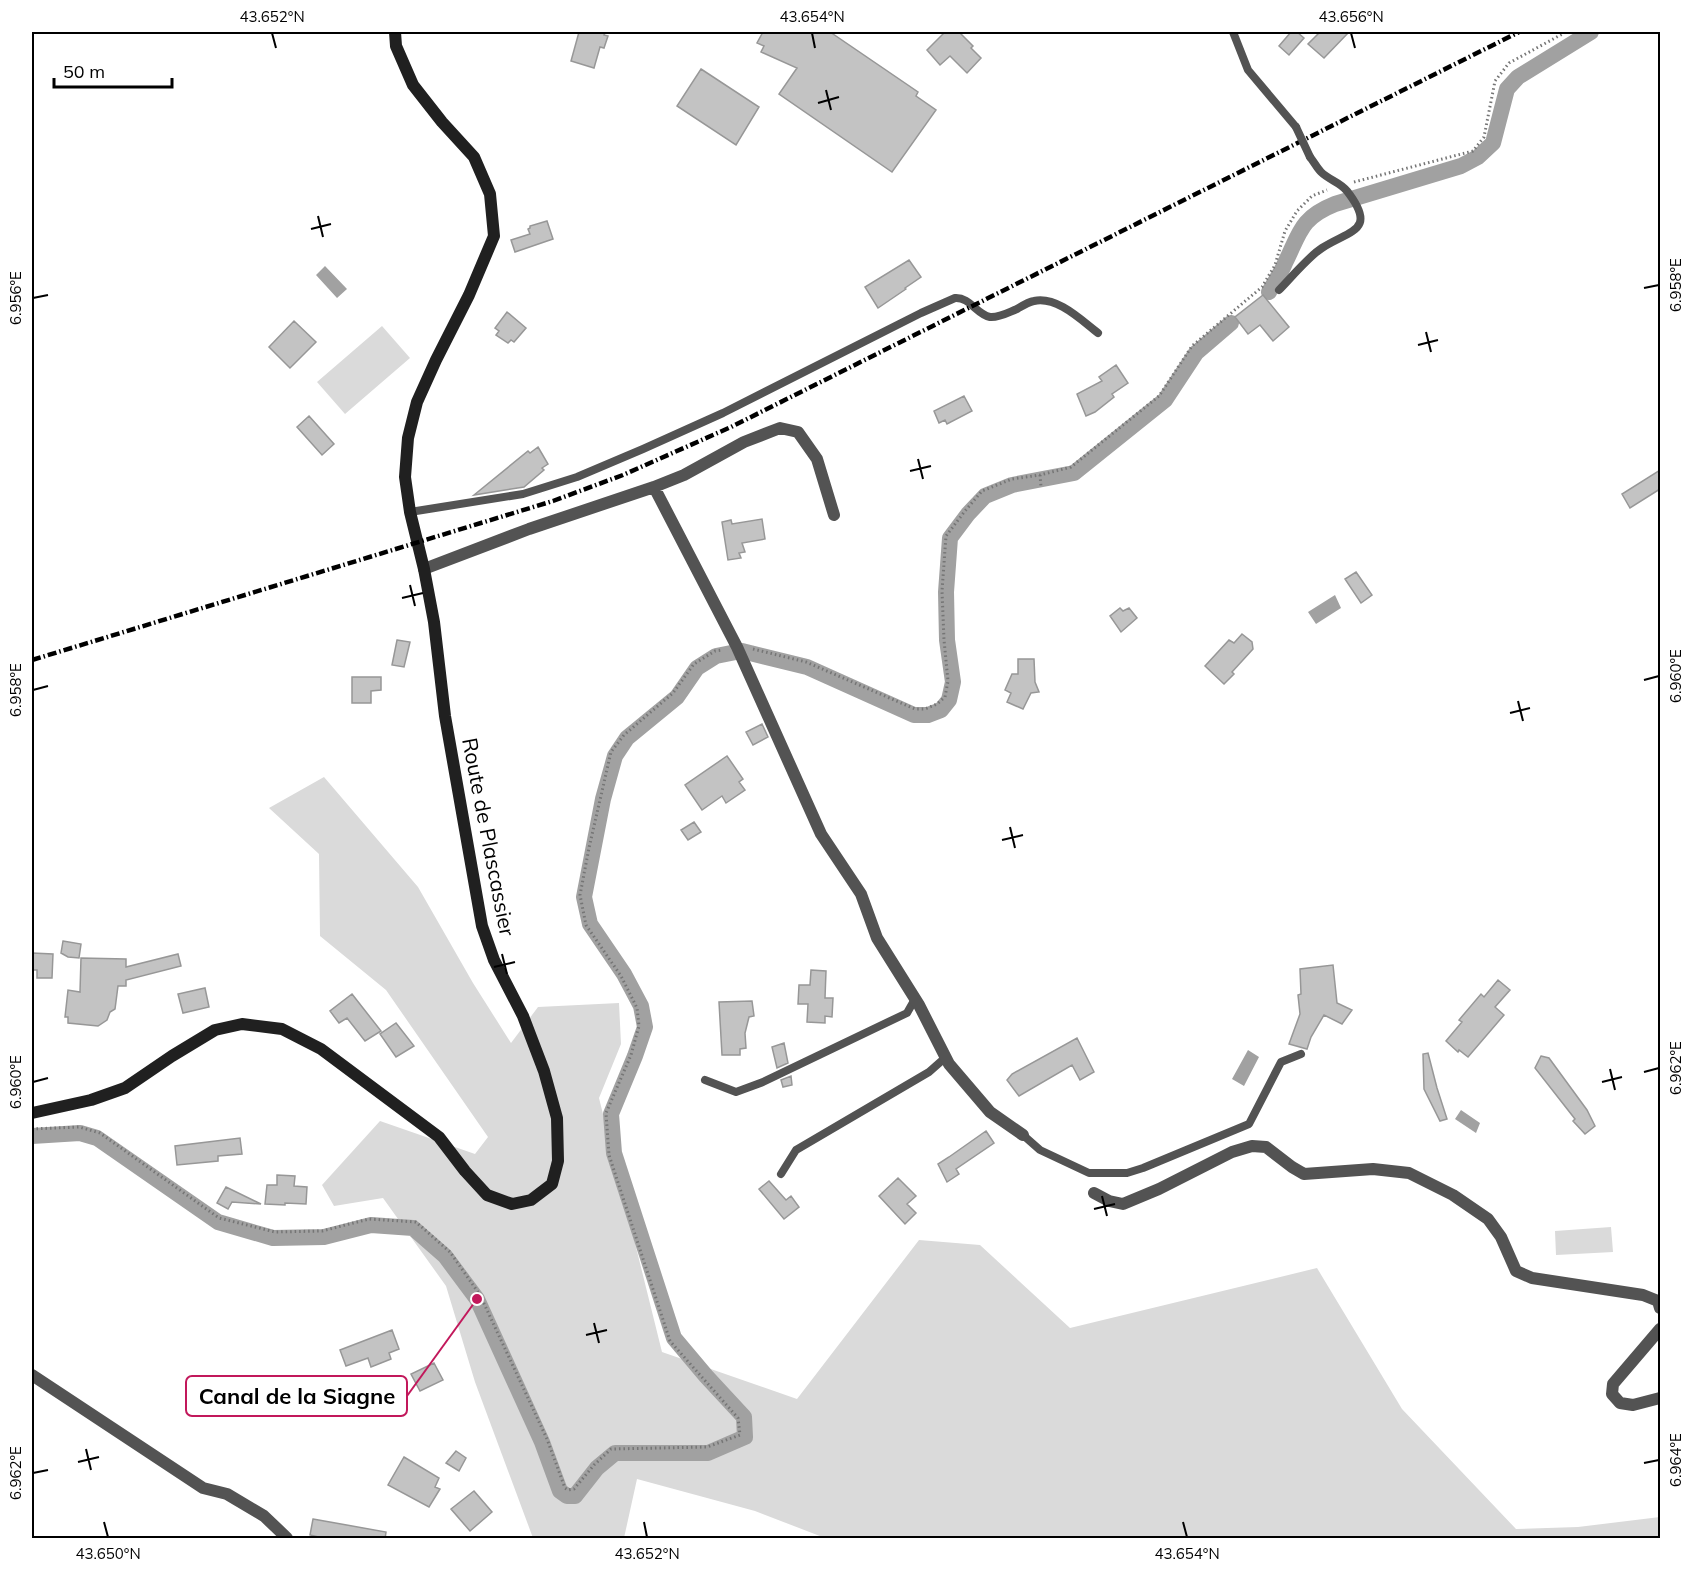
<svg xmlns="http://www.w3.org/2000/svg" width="1692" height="1570" font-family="Mulish,sans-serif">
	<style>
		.green { fill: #dadada }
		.water { fill: #a1a1a1 }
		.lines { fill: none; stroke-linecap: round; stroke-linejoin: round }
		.canal { stroke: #a1a1a1; stroke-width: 16 }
		.building { fill: #c3c3c3; stroke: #979797; stroke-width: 1.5 }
		.path { stroke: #757575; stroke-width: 3; stroke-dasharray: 1.5 3; stroke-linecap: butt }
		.lane { stroke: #535353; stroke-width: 8 }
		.street { stroke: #535353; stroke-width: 12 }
		.secondary { stroke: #202020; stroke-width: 12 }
		.rail { stroke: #000; stroke-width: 4.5; stroke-dasharray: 9 3 1.5 3; stroke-linecap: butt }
		.lane-bridge { stroke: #535353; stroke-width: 8 }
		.ticks { fill: none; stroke: #000; stroke-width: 2 }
		.labels { text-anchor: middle; stroke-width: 6; stroke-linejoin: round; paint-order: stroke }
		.street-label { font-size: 21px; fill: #000; stroke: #fff }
		.leader { fill: none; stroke: #c2185b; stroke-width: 2 }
		.callout-dot { fill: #c2185b; stroke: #fff; stroke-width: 2 }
		.callout { fill: #fff; stroke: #c2185b; stroke-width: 2 }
		.callout-label { font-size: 22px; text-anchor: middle; font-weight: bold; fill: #000 }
		.neatline { fill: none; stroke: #000; stroke-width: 2 }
		.ticks-label { font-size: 15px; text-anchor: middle; fill: #000 }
	</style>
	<rect width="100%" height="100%" fill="#fff"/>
	<!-- green -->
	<path class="green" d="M 382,326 L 410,358 L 345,414 L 317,382 Z
		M 324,777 L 418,887 L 473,983 L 511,1043 L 538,1007 L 619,1003 L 621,1044 L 599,1098 L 662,1352 L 797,1399 L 919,1240 L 980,1245 L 1070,1328 L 1317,1268 L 1402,1409 L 1516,1529 L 1578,1527 L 1660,1517 L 1660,1538 L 825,1538 L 755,1511 L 637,1479 L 624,1538 L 533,1538 L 475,1382 L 446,1286 L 383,1198 L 334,1206 L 322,1185 L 380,1121 L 475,1154 L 488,1137 L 386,990 L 320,936 L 319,854 L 269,808 Z
		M 1611,1227 L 1613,1252 L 1556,1255 L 1555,1231 Z"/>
	<!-- water -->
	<path class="water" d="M 325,266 L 347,289 L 337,298 L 316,275 Z
		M 1335,595 L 1341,608 L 1316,624 L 1308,612 Z
		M 1248,1050 L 1259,1057 L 1244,1086 L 1232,1079 Z
		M 1461,1110 L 1480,1123 L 1476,1133 L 1455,1119 Z"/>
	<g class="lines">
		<!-- canal -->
		<path class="canal" d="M 1269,292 C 1274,283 1281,273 1285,263 C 1300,233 1300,218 1335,204 L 1461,166 L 1478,157 L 1493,143 L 1507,89 L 1518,77 L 1591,32
			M 742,651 L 807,667 L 914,715 L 928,715 L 941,710 L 949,700 L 953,682 L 947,640 L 946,592 L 950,538 L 968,514 L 985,496 L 1012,485 L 1074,473 L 1165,400 L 1196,353 L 1231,323
			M 32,1136 L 80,1133 L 97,1138 L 218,1222 L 273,1238 L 324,1237 L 371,1225 L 413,1228 L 445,1256 L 477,1299 L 542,1442 L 560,1491 L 567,1496 L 575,1496 L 597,1468 L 615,1453 L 708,1453 L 745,1437 L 744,1417 L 706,1376 L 674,1338 L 614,1153 L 611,1114 L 635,1056 L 645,1027 L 641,1006 L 624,974 L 590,924 L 584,897 L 603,799 L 615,756 L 627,738 L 677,697 L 697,668 L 716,656 L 736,652"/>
	</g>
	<!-- building -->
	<path class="building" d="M 579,32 L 605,32 L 604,35 L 608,36 L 604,48 L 600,47 L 594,68 L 571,61 Z
		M 763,32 L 830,32 L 918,92 L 916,96 L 936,110 L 892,172 L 779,94 L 797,68 L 761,52 L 764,46 L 757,43 Z
		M 945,32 L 959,32 L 973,46 L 971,48 L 981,58 L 967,73 L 950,56 L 940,65 L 927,50 Z
		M 1291,32 L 1297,32 L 1304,38 L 1289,55 L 1279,46 Z
		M 1320,32 L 1349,32 L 1324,58 L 1308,44 Z
		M 701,69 L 759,107 L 736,145 L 677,106 Z
		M 547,221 L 553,239 L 515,252 L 511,240 L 530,234 L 528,229 L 530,228 L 530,226 Z
		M 909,260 L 921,277 L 905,288 L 906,289 L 878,308 L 865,287 Z
		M 1263,295 L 1289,327 L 1273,341 L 1260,325 L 1248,334 L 1235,317 Z
		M 507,312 L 526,328 L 514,342 L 511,340 L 508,343 L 496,335 L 499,331 L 495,328 Z
		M 294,321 L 316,342 L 290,368 L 269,347 Z
		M 1116,365 L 1128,383 L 1112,394 L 1114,397 L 1095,412 L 1086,416 L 1077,394 L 1102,381 L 1099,377 Z
		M 964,396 L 972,411 L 947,424 L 945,420 L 939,423 L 934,411 Z
		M 309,416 L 334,444 L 322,455 L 297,427 Z
		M 538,447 L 548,464 L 542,468 L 544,470 L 524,487 L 474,495 L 528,451 L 530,453 Z
		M 1660,470 L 1660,489 L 1630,508 L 1622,494 Z
		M 762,519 L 765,539 L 742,543 L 745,552 L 739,553 L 741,558 L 728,560 L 722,522 L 731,520 L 732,524 Z
		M 1356,572 L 1372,595 L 1361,603 L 1345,579 Z
		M 1120,608 L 1123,611 L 1129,608 L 1137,618 L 1121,632 L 1110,616 Z
		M 1242,634 L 1252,642 L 1253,649 L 1232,672 L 1234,674 L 1224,684 L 1205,666 L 1229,640 L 1234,643 Z
		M 397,640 L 410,642 L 404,667 L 392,665 Z
		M 1018,659 L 1034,659 L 1035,682 L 1039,692 L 1031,693 L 1023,709 L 1007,702 L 1011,693 L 1005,690 L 1012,674 L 1018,674 Z
		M 352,677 L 381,677 L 381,690 L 371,691 L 371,703 L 352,703 Z
		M 762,724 L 768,737 L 753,745 L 746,732 Z
		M 727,756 L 743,779 L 739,782 L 745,790 L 726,803 L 722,796 L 702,810 L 685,785 Z
		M 694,822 L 701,832 L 688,840 L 681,830 Z
		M 63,941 L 81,944 L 79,958 L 68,957 L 61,953 Z
		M 32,953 L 53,954 L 52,978 L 37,978 L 37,970 L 32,970 Z
		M 178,954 L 181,966 L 126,980 L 126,986 L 118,986 L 115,1009 L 110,1012 L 107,1020 L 98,1026 L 68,1023 L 68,1017 L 65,1017 L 68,990 L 80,992 L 81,958 L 126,959 L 126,967 Z
		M 1333,965 L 1337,1003 L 1352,1010 L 1342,1024 L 1324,1015 L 1311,1037 L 1307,1049 L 1289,1044 L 1300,1014 L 1298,995 L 1301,994 L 1300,969 Z
		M 811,970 L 826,971 L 825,998 L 833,998 L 832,1017 L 825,1016 L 825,1023 L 807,1022 L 808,1004 L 798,1004 L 799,985 L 810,985 Z
		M 1498,980 L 1510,990 L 1495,1007 L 1504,1015 L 1468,1057 L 1459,1050 L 1458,1052 L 1446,1041 L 1462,1022 L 1459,1020 L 1481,994 L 1484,997 Z
		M 205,988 L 209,1007 L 183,1013 L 178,994 Z
		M 352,994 L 381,1031 L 365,1041 L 347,1018 L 339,1023 L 330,1011 Z
		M 752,1001 L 754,1016 L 749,1017 L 745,1033 L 746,1048 L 740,1049 L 740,1055 L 722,1055 L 719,1002 Z
		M 396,1023 L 414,1046 L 396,1057 L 380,1034 Z
		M 1077,1038 L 1094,1072 L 1080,1080 L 1072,1065 L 1019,1096 L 1007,1080 L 1012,1074 Z
		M 784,1043 L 788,1063 L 777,1068 L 772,1047 Z
		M 1428,1053 L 1437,1088 L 1447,1119 L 1440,1121 L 1424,1089 L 1423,1054 Z
		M 1541,1056 L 1549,1058 L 1587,1110 L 1595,1126 L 1585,1134 L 1573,1121 L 1575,1119 L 1535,1068 Z
		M 791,1076 L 792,1085 L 783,1087 L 781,1080 Z
		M 986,1131 L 994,1143 L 956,1169 L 959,1174 L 947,1182 L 938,1164 L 949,1157 Z
		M 240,1138 L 242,1154 L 218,1156 L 218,1161 L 177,1165 L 175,1146 Z
		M 277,1175 L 295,1176 L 294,1186 L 307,1187 L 306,1204 L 285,1203 L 285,1205 L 265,1204 L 267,1185 L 277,1185 Z
		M 898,1178 L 916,1196 L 907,1204 L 916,1213 L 905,1224 L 879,1196 Z
		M 769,1181 L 786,1200 L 791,1196 L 799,1207 L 784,1219 L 759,1189 Z
		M 226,1187 L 261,1204 L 232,1202 L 228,1209 L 217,1203 Z
		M 392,1330 L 399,1349 L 389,1353 L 391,1359 L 371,1367 L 368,1358 L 346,1366 L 340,1350 Z
		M 434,1363 L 443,1380 L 420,1391 L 411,1374 Z
		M 456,1451 L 466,1458 L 459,1471 L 446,1463 Z
		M 404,1457 L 439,1478 L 435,1487 L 440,1489 L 429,1507 L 388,1485 Z
		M 474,1491 L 492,1512 L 470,1531 L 451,1509 Z
		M 313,1519 L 386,1532 L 385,1539 L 327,1539 L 310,1535 Z"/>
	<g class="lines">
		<!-- path -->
		<path class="path" d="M 1354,182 L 1473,151 L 1484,137 L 1495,81 L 1509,63 L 1566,32
			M 1040,475 L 1041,487
			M 753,649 L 806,662 L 915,709 L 925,709 L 937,704 L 945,697 L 948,681 L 944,640 L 942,591 L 946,536 L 965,511 L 982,491 L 1012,479 L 1040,475 L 1071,467 L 1159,396 L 1192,346 L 1262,287 L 1275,265 L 1285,231 L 1297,211 L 1312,196 L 1327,190
			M 32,1129 L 79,1127 L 100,1133 L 219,1218 L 275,1232 L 322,1231 L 369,1219 L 416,1222 L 450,1252 L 480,1295 L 547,1439 L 565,1488 L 568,1490 L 574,1489 L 594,1465 L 611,1449 L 707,1447 L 740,1435 L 738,1418 L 670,1341 L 609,1155 L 606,1113 L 631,1055 L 639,1026 L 637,1008 L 621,976 L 586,925 L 580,895 L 589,848 L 611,752 L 624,735 L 673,693 L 694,664 L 715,651 L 723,650"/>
		<!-- lane -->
		<path class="lane" d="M 1233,32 L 1248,70 L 1296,127
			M 1279,290 C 1290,279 1309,256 1322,248 C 1350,230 1378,231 1347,191 C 1340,182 1329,180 1321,172 C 1317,168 1314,162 1310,157
			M 410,512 L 523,494 L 577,477 L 643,449 L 723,413 L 921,313 L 955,298 C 970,297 976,314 990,317 C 999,318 1009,312 1017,309 C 1022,306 1028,302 1034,301 C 1057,296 1081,320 1098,333
			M 705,1080 L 736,1092 L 763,1082 L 907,1013 L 915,999
			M 1023,1135 L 1040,1150 L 1089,1173 L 1127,1173 L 1143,1168 L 1249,1124 L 1281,1062 L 1301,1054
			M 781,1174 L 796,1150 L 929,1072 L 946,1057"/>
		<!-- street -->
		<path class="street" d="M 654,487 L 737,647 L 821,834 L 861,894 L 877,938 L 919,1005 L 949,1064 L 990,1112 L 1023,1135
			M 424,569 L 529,529 L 654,487 L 684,475 L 744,442 L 780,428 L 798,432 L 817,459 L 834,515
			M 1094,1193 L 1109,1201 L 1123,1204 L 1159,1189 L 1232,1152 L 1252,1146 L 1266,1147 L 1292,1167 L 1304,1174 L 1373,1169 L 1409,1173 L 1453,1195 L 1488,1219 L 1501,1237 L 1516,1271 L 1532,1278 L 1643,1295 L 1658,1301 L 1660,1308
			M 1660,1329 L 1613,1384 L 1612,1394 L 1620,1403 L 1633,1405 L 1660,1398
			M 32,1375 L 203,1488 L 227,1494 L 264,1516 L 287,1538"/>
		<!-- secondary -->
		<path class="secondary" d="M 32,1113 L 91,1100 L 125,1088 L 172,1056 L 215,1030 L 242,1024 L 282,1029 L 321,1049 L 439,1137 L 465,1171 L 487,1195 L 512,1204 L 531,1200 L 552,1184 L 558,1161 L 557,1118 L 544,1071 L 523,1016 L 494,960 L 482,926 L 445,716 L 434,622 L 424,569 L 410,512 L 405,477 L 408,438 L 417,402 L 436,360 L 469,295 L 494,236 L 490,194 L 474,157 L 442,122 L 413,85 L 396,46 L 395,32"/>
		<!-- rail -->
		<path class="rail" d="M 32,660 L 553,501 L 623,475 L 731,427 L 1519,32"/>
		<!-- lane-bridge -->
		<path class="lane-bridge" d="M 1296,127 L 1310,157"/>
	</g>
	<!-- ticks -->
	<path class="ticks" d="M 272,33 L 276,48M 812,33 L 815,48M 1351,33 L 1355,48M 826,90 L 831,110M 818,103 L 839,97M 318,216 L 323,237M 311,229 L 331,224M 1644,288 L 1659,285M 33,298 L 48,295M 1426,332 L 1431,352M 1418,345 L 1438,340M 918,459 L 923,479M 910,471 L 931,466M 410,585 L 415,606M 402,598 L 423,593M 1644,680 L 1659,676M 33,690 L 48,686M 1518,701 L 1523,721M 1510,713 L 1530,708M 1010,827 L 1015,848M 1002,840 L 1023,835M 502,954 L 507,974M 494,967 L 515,962M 1610,1069 L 1615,1090M 1644,1072 L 1659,1068M 33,1082 L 48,1078M 1602,1082 L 1622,1077M 1102,1196 L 1107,1216M 1094,1209 L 1115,1204M 594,1323 L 599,1343M 586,1335 L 607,1330M 86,1449 L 91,1470M 78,1462 L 99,1457M 1644,1463 L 1659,1460M 33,1473 L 48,1470M 104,1522 L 108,1537M 644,1522 L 647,1537M 1183,1522 L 1187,1537"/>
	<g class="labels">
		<!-- street labels -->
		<g class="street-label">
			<text transform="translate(488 837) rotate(79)" y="7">Route de Plascassier</text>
		</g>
	</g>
	<!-- callouts -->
	<path class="leader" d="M477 1299L407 1396"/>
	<circle class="callout-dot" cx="477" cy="1299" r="6"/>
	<rect class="callout" x="186" y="1376" width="221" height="40" rx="6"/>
	<g class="callout-label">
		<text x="297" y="1404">Canal de la Siagne</text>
	</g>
	<!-- border -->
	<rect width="1692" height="1570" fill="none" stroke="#ffffff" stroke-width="66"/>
	<!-- scale -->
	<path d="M54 78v9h118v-9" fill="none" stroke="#000000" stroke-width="3"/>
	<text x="63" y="78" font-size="18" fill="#000000" stroke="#ffffff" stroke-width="4.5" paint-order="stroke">50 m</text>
	<rect x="33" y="33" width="1626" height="1504" class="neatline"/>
	<g class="ticks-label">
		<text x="272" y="22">43.652°N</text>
		<text x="812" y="22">43.654°N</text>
		<text x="1351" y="22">43.656°N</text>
		<text transform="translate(1676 285) rotate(-90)" y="5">6.958°E</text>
		<text transform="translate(16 298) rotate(-90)" y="5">6.956°E</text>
		<text transform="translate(1676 676) rotate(-90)" y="5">6.960°E</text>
		<text transform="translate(16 690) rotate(-90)" y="5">6.958°E</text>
		<text transform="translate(1676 1068) rotate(-90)" y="5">6.962°E</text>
		<text transform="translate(16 1082) rotate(-90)" y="5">6.960°E</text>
		<text transform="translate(1676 1460) rotate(-90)" y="5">6.964°E</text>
		<text transform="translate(16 1473) rotate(-90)" y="5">6.962°E</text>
		<text x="108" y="1559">43.650°N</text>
		<text x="647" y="1559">43.652°N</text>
		<text x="1187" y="1559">43.654°N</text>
	</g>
</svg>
